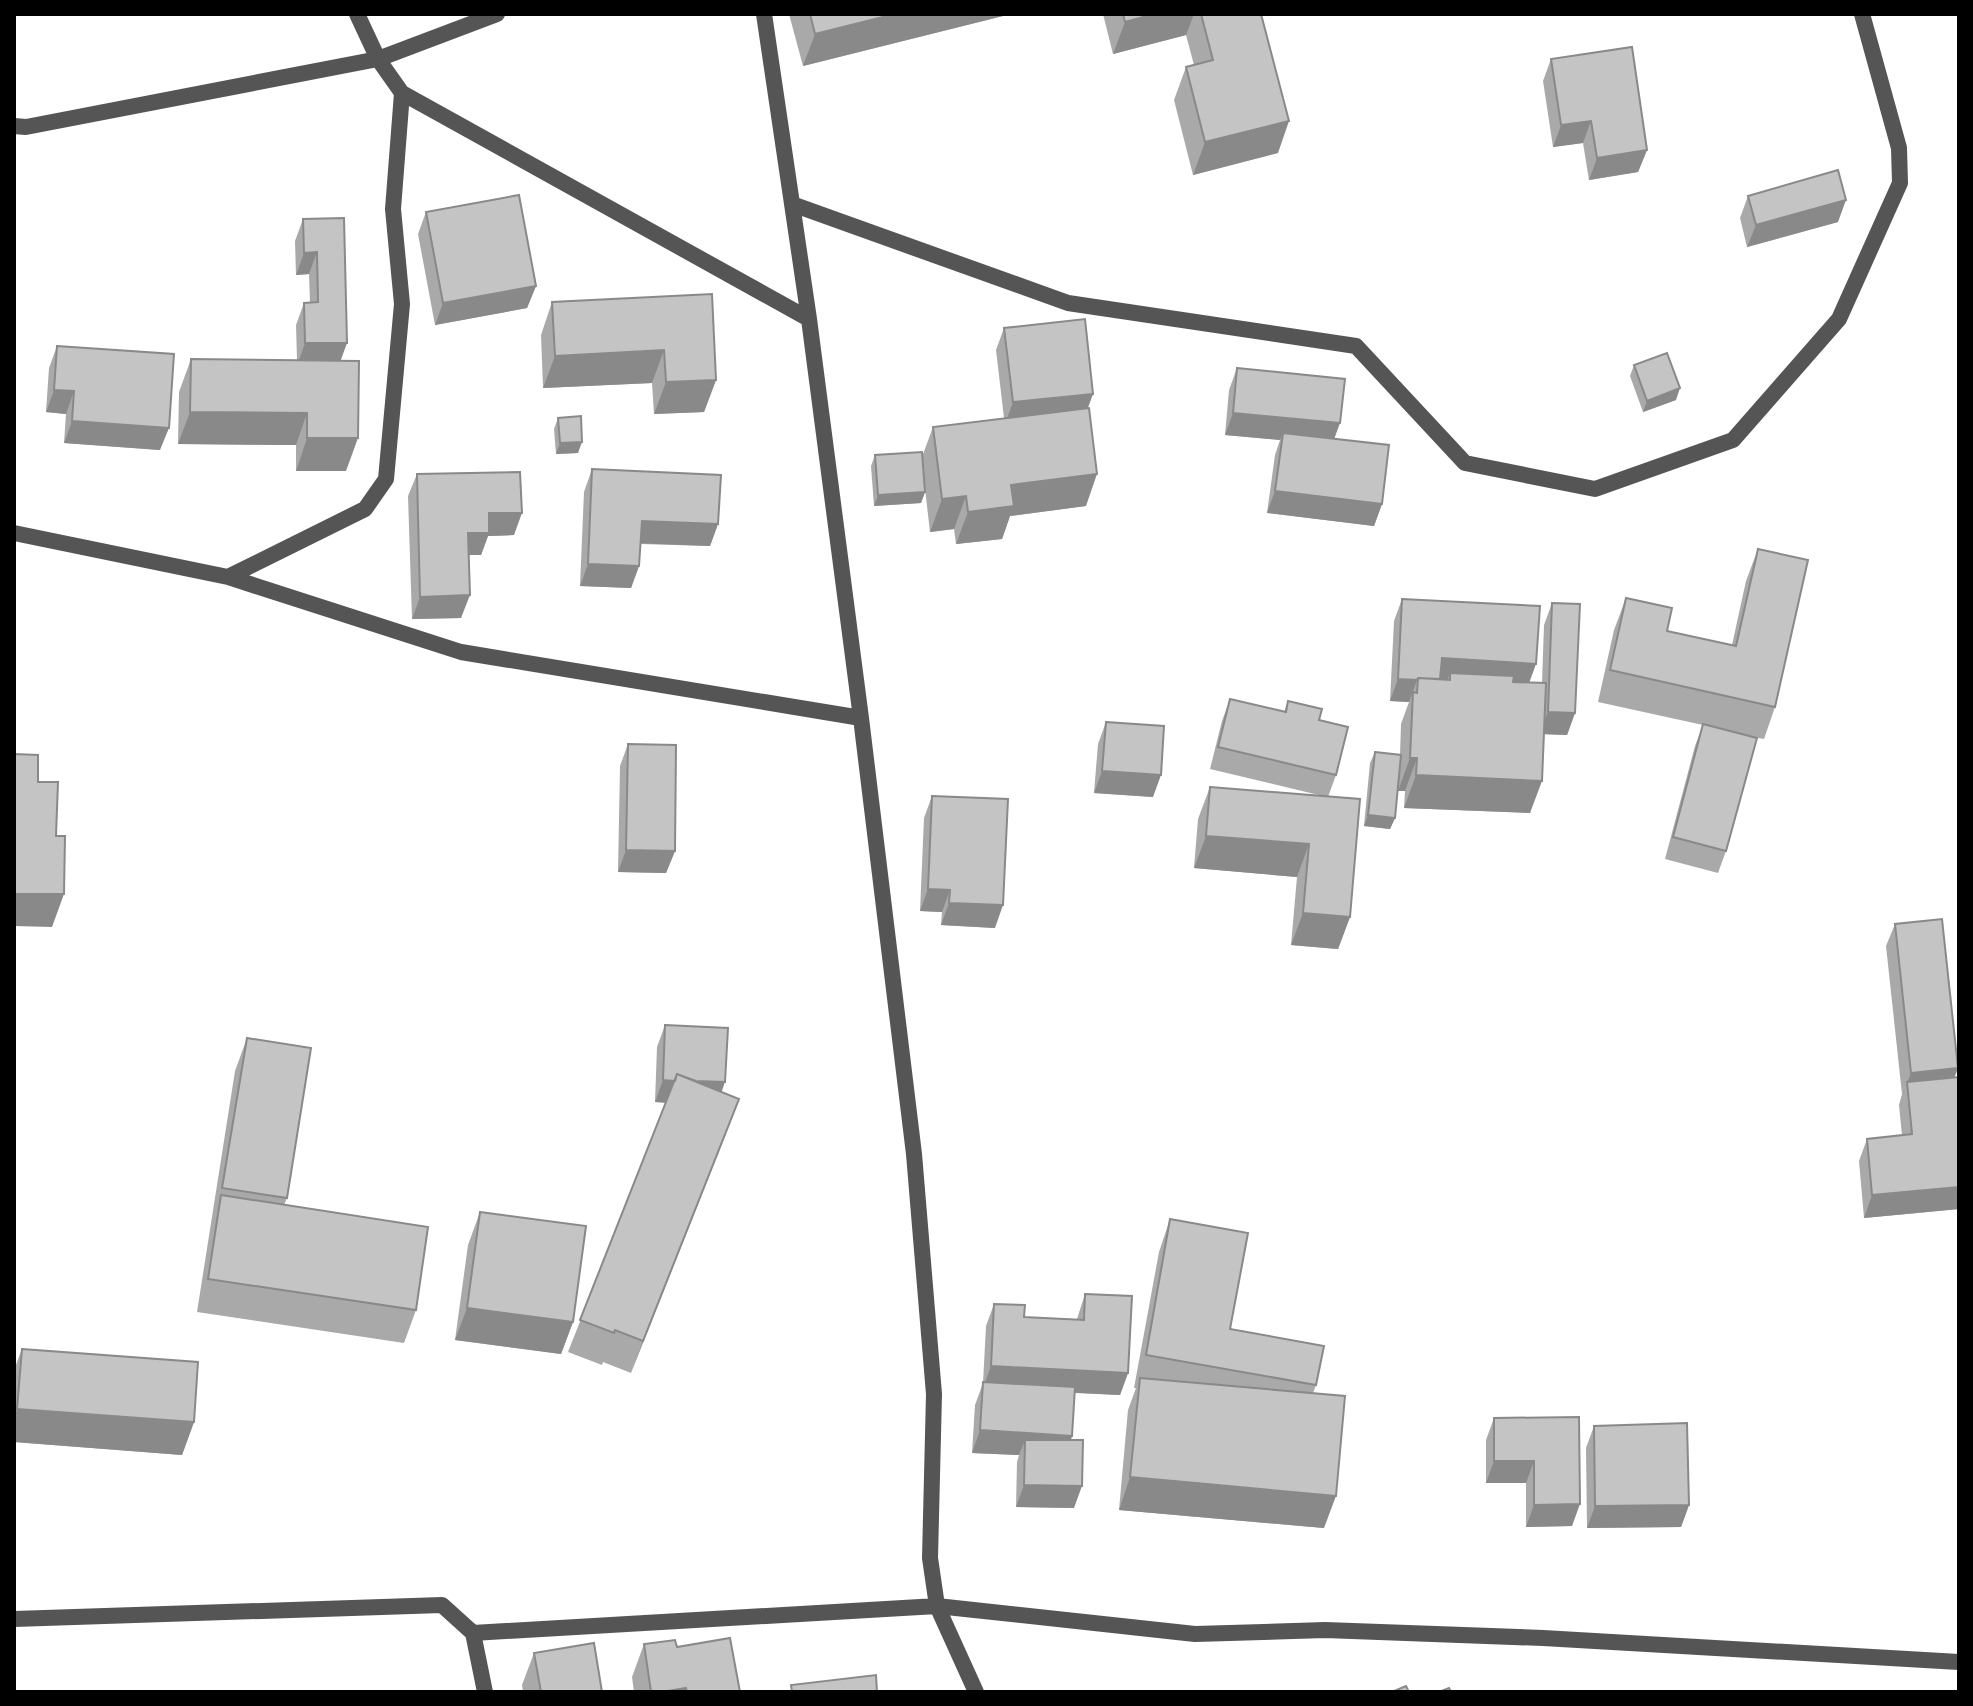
<svg xmlns="http://www.w3.org/2000/svg" width="1973" height="1706" font-family="'Public Sans',sans-serif">
	<style>
		.lines { fill: none; stroke-linecap: round; stroke-linejoin: round }
		.minor { stroke: #555; stroke-width: 16 }
		.wall { fill: #a9a9a9 }
		.shaded-wall { fill: #898989 }
		.building { fill: #c4c4c4; stroke: #898989; stroke-width: 2 }
	</style>
	<rect width="100%" height="100%" fill="#fff"/>
	<g class="lines">
		<!-- minor -->
		<path class="minor" d="M 357,14 L 378,59 L 497,14
			M 764,14 L 809,319 L 861,718 L 914,1154 L 934,1394 L 930,1558 L 937,1606 L 976,1692
			M 402,93 L 809,319
			M 14,126 L 26,127 L 378,59 L 402,93 L 393,209 L 402,304 L 386,479 L 365,509 L 228,577
			M 792,204 L 1068,303 L 1356,346 L 1465,463 L 1595,489 L 1733,440 L 1839,319 L 1900,183 L 1899,148 L 1862,14
			M 14,533 L 228,577 L 461,652 L 861,718
			M 14,1619 L 442,1605 L 473,1633 L 937,1606 L 1195,1634 L 1325,1630 L 1543,1638 L 1959,1662
			M 473,1633 L 485,1692"/>
	</g>
	<!-- wall -->
	<path class="wall" d="M 789,14 L 1004,14 L 1003,16 L 803,66 Z
		M 1103,14 L 1261,14 L 1278,153 L 1193,175 L 1174,100 L 1186,67 L 1194,65 L 1186,35 L 1113,54 Z
		M 1551,59 L 1647,150 L 1638,172 L 1589,180 L 1583,143 L 1553,147 L 1543,81 Z
		M 1748,196 L 1838,222 L 1747,247 L 1740,218 Z
		M 426,212 L 536,286 L 527,308 L 435,325 L 418,234 Z
		M 344,218 L 340,361 L 346,471 L 296,471 L 296,445 L 178,444 L 179,392 L 191,359 L 297,360 L 296,325 L 304,303 L 310,303 L 309,274 L 296,275 L 295,241 L 303,219 Z
		M 712,294 L 716,380 L 704,412 L 654,414 L 652,383 L 543,388 L 541,335 L 552,302 Z
		M 1004,328 L 1088,408 L 1086,506 L 1010,516 L 1002,539 L 956,544 L 954,529 L 930,532 L 924,480 L 925,492 L 921,503 L 874,506 L 871,466 L 875,455 L 922,457 L 933,427 L 1004,418 L 996,350 Z
		M 57,346 L 160,450 L 64,443 L 66,414 L 46,412 L 49,368 Z
		M 1959,349 L 1959,383 L 1958,383 L 1958,352 Z
		M 1634,365 L 1676,400 L 1643,412 L 1630,376 Z
		M 1237,368 L 1334,439 L 1382,504 L 1374,526 L 1267,513 L 1275,455 L 1280,440 L 1225,435 L 1229,390 Z
		M 558,418 L 578,453 L 556,454 L 554,429 Z
		M 592,469 L 718,524 L 710,546 L 640,544 L 639,566 L 631,588 L 580,586 L 584,492 Z
		M 417,474 L 514,535 L 488,536 L 481,555 L 469,555 L 461,618 L 412,619 L 408,496 Z
		M 1758,549 L 1775,707 L 1764,739 L 1753,737 L 1726,851 L 1718,873 L 1665,859 L 1695,746 L 1703,725 L 1598,702 L 1614,630 L 1626,598 L 1667,631 L 1732,645 L 1746,581 Z
		M 1402,599 L 1529,683 L 1542,683 L 1544,625 L 1552,603 L 1575,713 L 1567,735 L 1544,734 L 1530,813 L 1404,808 L 1405,791 L 1398,791 L 1395,818 L 1390,829 L 1364,826 L 1370,763 L 1375,752 L 1400,755 L 1401,724 L 1409,702 L 1390,701 L 1394,621 Z
		M 1230,699 L 1284,712 L 1288,701 L 1319,720 L 1336,775 L 1328,797 L 1350,917 L 1338,949 L 1291,945 L 1297,877 L 1194,868 L 1198,819 L 1210,787 L 1327,797 L 1210,769 L 1222,721 Z
		M 1106,722 L 1153,797 L 1094,793 L 1098,744 Z
		M 628,744 L 675,851 L 666,873 L 618,872 L 620,766 Z
		M 932,796 L 995,928 L 941,925 L 942,912 L 920,911 L 924,818 Z
		M 1895,924 L 1955,1078 L 1959,1077 L 1959,1209 L 1864,1218 L 1859,1161 L 1867,1139 L 1902,1135 L 1899,1105 L 1902,1094 L 1886,946 Z
		M 665,1025 L 722,1092 L 739,1099 L 631,1373 L 603,1362 L 602,1365 L 568,1352 L 666,1103 L 655,1102 L 657,1047 Z
		M 247,1038 L 287,1198 L 284,1205 L 416,1310 L 404,1343 L 197,1312 L 235,1071 Z
		M 480,1212 L 573,1322 L 561,1354 L 455,1340 L 468,1245 Z
		M 1170,1219 L 1230,1329 L 1316,1385 L 1313,1393 L 1324,1528 L 1119,1510 L 1128,1410 L 1136,1388 L 1134,1388 L 1159,1252 Z
		M 1085,1294 L 1128,1373 L 1120,1395 L 1075,1393 L 1072,1436 L 1071,1440 L 1074,1508 L 1016,1507 L 1017,1462 L 1019,1455 L 972,1453 L 975,1405 L 983,1383 L 986,1326 L 994,1304 L 1024,1317 L 1077,1319 Z
		M 22,1349 L 194,1422 L 182,1455 L 14,1442 L 14,1370 Z
		M 1579,1417 L 1572,1526 L 1526,1527 L 1526,1483 L 1486,1483 L 1486,1440 L 1494,1418 Z
		M 1594,1426 L 1689,1505 L 1681,1527 L 1587,1528 L 1586,1448 Z
		M 644,1644 L 677,1647 L 740,1692 L 634,1692 L 632,1677 Z
		M 534,1653 L 602,1692 L 523,1692 L 522,1685 Z"/>
	<!-- shaded-wall -->
	<path class="shaded-wall" d="M 895,14 L 1004,14 L 1003,16 L 803,66 L 815,34 Z
		M 1154,14 L 1194,14 L 1186,35 L 1113,54 L 1125,22 Z
		M 1289,121 L 1278,153 L 1193,175 L 1205,142 Z
		M 1591,121 L 1583,143 L 1553,147 L 1561,125 Z
		M 1647,150 L 1638,172 L 1589,180 L 1597,158 Z
		M 1846,200 L 1838,222 L 1747,247 L 1756,225 Z
		M 317,252 L 309,274 L 296,275 L 304,253 Z
		M 536,286 L 527,308 L 435,325 L 443,303 Z
		M 305,343 L 347,343 L 339,365 L 297,366 Z
		M 664,350 L 652,383 L 543,388 L 555,356 Z
		M 716,380 L 704,412 L 654,414 L 666,382 Z
		M 1680,388 L 1676,400 L 1643,412 L 1647,401 Z
		M 54,390 L 74,391 L 66,414 L 46,412 Z
		M 1093,394 L 1085,416 L 1005,424 L 1013,402 Z
		M 190,412 L 307,413 L 296,445 L 178,444 Z
		M 1233,413 L 1340,423 L 1332,445 L 1283,433 L 1280,440 L 1225,435 Z
		M 72,421 L 169,428 L 160,450 L 64,443 Z
		M 307,438 L 358,438 L 346,471 L 296,471 Z
		M 582,442 L 578,453 L 556,454 L 560,443 Z
		M 1097,474 L 1086,506 L 1010,516 L 1002,539 L 956,544 L 968,512 L 1011,485 Z
		M 1275,491 L 1382,504 L 1374,526 L 1267,513 Z
		M 925,492 L 921,503 L 874,506 L 878,495 Z
		M 966,496 L 954,529 L 930,532 L 942,499 Z
		M 489,513 L 522,513 L 514,535 L 488,536 L 481,555 L 460,555 L 468,533 Z
		M 642,521 L 718,524 L 710,546 L 633,543 Z
		M 588,564 L 639,566 L 631,588 L 580,586 Z
		M 470,595 L 461,618 L 412,619 L 420,597 Z
		M 1442,658 L 1536,664 L 1528,686 L 1450,673 L 1447,681 L 1433,680 Z
		M 1398,679 L 1417,680 L 1409,702 L 1390,701 Z
		M 1548,712 L 1575,713 L 1567,735 L 1539,734 Z
		M 1410,758 L 1417,758 L 1405,791 L 1398,791 Z
		M 1102,771 L 1161,775 L 1153,797 L 1094,793 Z
		M 1416,775 L 1542,781 L 1530,813 L 1404,808 Z
		M 1368,815 L 1395,818 L 1390,829 L 1364,826 Z
		M 1206,836 L 1309,844 L 1297,877 L 1194,868 Z
		M 626,850 L 675,851 L 666,873 L 618,872 Z
		M 928,889 L 950,890 L 942,912 L 920,911 Z
		M 14,894 L 64,894 L 52,927 L 14,926 Z
		M 949,903 L 1003,905 L 995,928 L 941,925 Z
		M 1303,913 L 1350,917 L 1338,949 L 1291,945 Z
		M 1958,1068 L 1950,1090 L 1907,1083 L 1911,1073 Z
		M 663,1080 L 725,1082 L 717,1105 L 655,1102 Z
		M 739,1099 L 727,1131 L 631,1373 L 643,1341 Z
		M 1959,1187 L 1959,1209 L 1864,1218 L 1872,1195 Z
		M 467,1308 L 573,1322 L 561,1354 L 455,1340 Z
		M 991,1366 L 1128,1373 L 1120,1395 L 983,1388 Z
		M 17,1409 L 194,1422 L 182,1455 L 14,1442 L 14,1418 Z
		M 980,1430 L 1072,1436 L 1064,1458 L 1025,1440 L 1019,1455 L 972,1453 Z
		M 1494,1461 L 1534,1461 L 1526,1483 L 1486,1483 Z
		M 1130,1477 L 1336,1496 L 1324,1528 L 1119,1510 Z
		M 1024,1485 L 1082,1486 L 1074,1508 L 1016,1507 Z
		M 1580,1504 L 1572,1526 L 1526,1527 L 1534,1505 Z
		M 1689,1505 L 1681,1527 L 1587,1528 L 1595,1506 Z
		M 686,1688 L 684,1692 L 662,1692 Z"/>
	<!-- building -->
	<path class="building" d="M 810,14 L 895,14 L 815,34 Z
		M 1123,14 L 1154,14 L 1125,22 Z
		M 1201,14 L 1261,14 L 1289,121 L 1205,142 L 1186,67 L 1213,60 Z
		M 1632,47 L 1647,150 L 1597,158 L 1591,121 L 1561,125 L 1551,59 Z
		M 1838,170 L 1846,200 L 1756,225 L 1748,196 Z
		M 519,195 L 536,286 L 443,303 L 426,212 Z
		M 344,218 L 347,343 L 305,343 L 304,303 L 318,302 L 317,252 L 304,253 L 303,219 Z
		M 712,294 L 716,380 L 666,382 L 664,350 L 555,356 L 552,302 Z
		M 1085,319 L 1093,394 L 1013,402 L 1004,328 Z
		M 57,346 L 174,354 L 169,428 L 72,421 L 74,391 L 54,390 Z
		M 1667,353 L 1680,388 L 1647,401 L 1634,365 Z
		M 191,359 L 359,361 L 358,438 L 307,438 L 307,413 L 190,412 Z
		M 1237,368 L 1345,379 L 1340,423 L 1233,413 Z
		M 1089,408 L 1097,474 L 1011,485 L 1014,506 L 968,512 L 966,496 L 942,499 L 933,427 Z
		M 581,416 L 582,442 L 560,443 L 558,418 Z
		M 1283,433 L 1389,445 L 1382,504 L 1275,491 Z
		M 922,452 L 925,492 L 878,495 L 875,455 Z
		M 592,469 L 721,475 L 718,524 L 642,521 L 639,566 L 588,564 Z
		M 520,472 L 522,513 L 489,513 L 489,533 L 468,533 L 470,595 L 420,597 L 417,474 Z
		M 1758,549 L 1808,560 L 1775,707 L 1610,670 L 1626,598 L 1672,608 L 1667,631 L 1736,646 Z
		M 1402,599 L 1540,606 L 1536,664 L 1442,658 L 1440,679 L 1418,678 L 1417,680 L 1398,679 Z
		M 1552,603 L 1580,604 L 1575,713 L 1548,712 Z
		M 1450,673 L 1514,676 L 1513,682 L 1546,683 L 1542,781 L 1416,775 L 1417,758 L 1410,758 L 1413,692 L 1417,693 L 1418,678 L 1450,680 Z
		M 1230,699 L 1286,712 L 1288,701 L 1322,709 L 1319,720 L 1348,727 L 1336,775 L 1218,747 Z
		M 1106,722 L 1164,726 L 1161,775 L 1102,771 Z
		M 1703,724 L 1757,738 L 1726,851 L 1673,837 Z
		M 628,744 L 676,745 L 675,851 L 626,850 Z
		M 1375,752 L 1401,755 L 1395,818 L 1368,815 Z
		M 14,754 L 38,755 L 38,782 L 58,782 L 56,836 L 65,836 L 64,894 L 14,894 Z
		M 1210,787 L 1360,799 L 1350,917 L 1303,913 L 1309,844 L 1206,836 Z
		M 932,796 L 1008,799 L 1003,905 L 949,903 L 950,890 L 928,889 Z
		M 1942,919 L 1958,1068 L 1911,1073 L 1895,924 Z
		M 665,1025 L 728,1028 L 725,1082 L 696,1081 L 677,1074 L 675,1081 L 663,1080 Z
		M 247,1038 L 311,1048 L 287,1198 L 222,1188 Z
		M 677,1074 L 739,1099 L 643,1341 L 615,1330 L 614,1333 L 580,1320 Z
		M 1959,1077 L 1959,1187 L 1872,1195 L 1867,1139 L 1912,1134 L 1907,1082 Z
		M 221,1195 L 428,1227 L 416,1310 L 208,1279 Z
		M 480,1212 L 586,1226 L 573,1322 L 467,1308 Z
		M 1170,1219 L 1248,1233 L 1230,1329 L 1324,1346 L 1316,1385 L 1146,1355 Z
		M 1085,1294 L 1132,1296 L 1128,1373 L 991,1366 L 994,1304 L 1025,1305 L 1024,1317 L 1084,1320 Z
		M 22,1349 L 198,1362 L 194,1422 L 17,1409 Z
		M 1140,1378 L 1345,1396 L 1336,1496 L 1130,1477 Z
		M 983,1382 L 1075,1387 L 1072,1436 L 980,1430 Z
		M 1579,1417 L 1580,1504 L 1534,1505 L 1534,1461 L 1494,1461 L 1494,1418 Z
		M 1687,1423 L 1689,1505 L 1595,1506 L 1594,1426 Z
		M 1025,1440 L 1083,1440 L 1082,1486 L 1024,1485 Z
		M 730,1638 L 740,1692 L 687,1692 L 686,1688 L 662,1692 L 651,1692 L 644,1644 L 675,1640 L 677,1647 Z
		M 594,1643 L 602,1692 L 541,1692 L 534,1653 Z
		M 876,1675 L 877,1692 L 792,1692 L 791,1685 Z
		M 1406,1686 L 1409,1692 L 1392,1692 Z
		M 1449,1688 L 1451,1692 L 1439,1692 Z"/>
	<!-- border -->
	<rect width="1973" height="1706" fill="none" stroke="#000000" stroke-width="32"/>
</svg>
